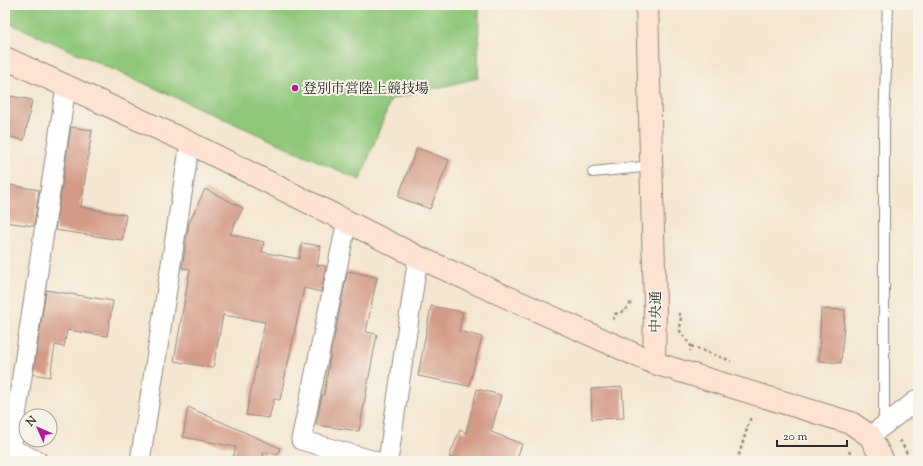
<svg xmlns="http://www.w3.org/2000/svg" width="923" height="466" font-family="'Sorts Mill Goudy','Noto Serif JP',serif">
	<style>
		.green { fill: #8fc77a; stroke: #5d7952 }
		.building { fill: #d49b87 }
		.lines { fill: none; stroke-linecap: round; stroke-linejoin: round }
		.lane-casing { stroke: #90887e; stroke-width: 12 }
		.street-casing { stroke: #90887e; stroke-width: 21 }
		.secondary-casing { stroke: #90887e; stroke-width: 24 }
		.path { stroke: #90887e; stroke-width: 2.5; stroke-dasharray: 3 3; stroke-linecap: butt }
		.lane { stroke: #fff; stroke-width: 10 }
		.street { stroke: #fff; stroke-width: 19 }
		.secondary { stroke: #fee3d2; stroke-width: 22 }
		.poi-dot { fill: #b5179e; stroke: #f7f3e8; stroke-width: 1.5 }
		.labels { text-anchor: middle; stroke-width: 4; stroke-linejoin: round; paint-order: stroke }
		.poi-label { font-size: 14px; fill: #2b2b2b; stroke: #f7f3e8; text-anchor: start }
		.street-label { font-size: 14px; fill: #2b2b2b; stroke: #f7f3e8 }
	</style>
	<rect width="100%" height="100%" fill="#f7f3e8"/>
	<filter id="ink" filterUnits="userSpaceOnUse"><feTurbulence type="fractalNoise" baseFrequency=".025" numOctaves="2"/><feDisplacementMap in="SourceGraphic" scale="8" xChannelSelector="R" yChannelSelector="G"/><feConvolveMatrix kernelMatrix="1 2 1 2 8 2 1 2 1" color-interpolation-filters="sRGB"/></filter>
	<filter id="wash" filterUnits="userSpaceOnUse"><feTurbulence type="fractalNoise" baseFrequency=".012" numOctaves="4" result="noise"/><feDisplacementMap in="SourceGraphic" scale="16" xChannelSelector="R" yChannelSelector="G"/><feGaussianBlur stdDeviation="0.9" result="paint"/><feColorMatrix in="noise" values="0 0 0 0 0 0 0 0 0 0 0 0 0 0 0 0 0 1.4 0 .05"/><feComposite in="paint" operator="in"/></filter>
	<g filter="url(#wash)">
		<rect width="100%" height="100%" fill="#f4e6d0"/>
		<!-- green -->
		<path class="green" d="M 5,5 L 479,5 L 478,78 L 391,99 L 360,180 L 5,21 Z"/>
		<g id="blocks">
			<!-- building -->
			<path class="building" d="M 5,95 L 32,100 L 24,140 L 5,136 Z
				M 71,127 L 92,130 L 81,207 L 126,215 L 122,240 L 55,230 Z
				M 417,148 L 449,160 L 430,209 L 398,197 Z
				M 5,184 L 39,190 L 34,226 L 5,222 Z
				M 205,189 L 243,208 L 230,234 L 264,242 L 262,252 L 299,259 L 302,243 L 321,246 L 317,265 L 326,266 L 321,292 L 304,288 L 280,400 L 274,399 L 269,418 L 246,415 L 265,322 L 223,315 L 213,368 L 174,361 L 190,269 L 182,268 L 189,223 Z
				M 348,271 L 377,277 L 366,332 L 377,334 L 359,431 L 316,425 L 322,395 L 324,395 L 330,357 Z
				M 46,290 L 113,301 L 107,336 L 67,330 L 64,347 L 55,345 L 50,377 L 33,374 Z
				M 431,306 L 463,312 L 459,331 L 482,337 L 469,386 L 418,376 Z
				M 821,309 L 845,310 L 841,363 L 819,361 Z
				M 622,387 L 624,418 L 592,419 L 591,389 Z
				M 477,389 L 501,395 L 491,432 L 522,444 L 516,461 L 459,461 L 449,457 L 460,430 L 466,433 Z
				M 188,407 L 280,448 L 278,455 L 264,452 L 262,461 L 232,461 L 236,447 L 183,437 Z"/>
		</g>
	</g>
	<g filter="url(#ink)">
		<use href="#blocks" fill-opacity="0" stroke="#90887e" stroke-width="1"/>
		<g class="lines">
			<defs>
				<path id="lane" d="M 593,172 L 652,166
					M 884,425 L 884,127 L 888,5"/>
				<path id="street" d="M 347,221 L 301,440 L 375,461
					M 870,436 L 918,399
					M 5,446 L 38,461
					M 11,449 L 66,87
					M 140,461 L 190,143
					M 388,461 L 418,257"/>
				<path id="secondary" d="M 647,5 L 655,307 L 654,363
					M 5,58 L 190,143 L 418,257 L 654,363 L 851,423 L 870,436 L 883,461"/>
			</defs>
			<!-- lane casing -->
			<use href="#lane" class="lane-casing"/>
			<!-- street casing -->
			<use href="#street" class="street-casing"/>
			<!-- secondary casing -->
			<use href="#secondary" class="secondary-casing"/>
			<!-- path -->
			<path class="path" d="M 678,314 L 681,315 L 680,331 L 691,346 L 690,351
				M 613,320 L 615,314 L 625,311 L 631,303 L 633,303
				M 691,346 L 731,361
				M 900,440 L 909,457 L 909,461
				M 849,451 L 854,461
				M 737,461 L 751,416"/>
			<!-- lane -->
			<use href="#lane" class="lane"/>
			<!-- street -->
			<use href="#street" class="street"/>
			<!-- secondary -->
			<use href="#secondary" class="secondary"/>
		</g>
	</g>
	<!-- markers -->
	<circle class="poi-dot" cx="295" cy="88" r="4"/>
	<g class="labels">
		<!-- poi labels -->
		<g class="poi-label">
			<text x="303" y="93">登別市営陸上競技場</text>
		</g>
		<!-- street labels -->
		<g class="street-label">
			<text transform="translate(655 312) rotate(-89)" y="5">中央通</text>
		</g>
	</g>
	<!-- margin -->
	<rect width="923" height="466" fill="none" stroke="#f7f3e8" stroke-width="20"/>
	<!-- north arrow -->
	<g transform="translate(38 428) rotate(315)"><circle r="19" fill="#f7f3e8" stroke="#a5a39c"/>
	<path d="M0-3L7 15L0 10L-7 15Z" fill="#b5179e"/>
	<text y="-6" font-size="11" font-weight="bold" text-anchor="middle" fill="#2b2b2b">N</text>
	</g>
	<!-- scale -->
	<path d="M777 440v6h70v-6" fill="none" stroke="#2b2b2b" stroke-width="2"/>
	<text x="783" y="440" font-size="12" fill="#2b2b2b" stroke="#f7f3e8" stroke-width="3" paint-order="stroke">20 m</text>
</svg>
